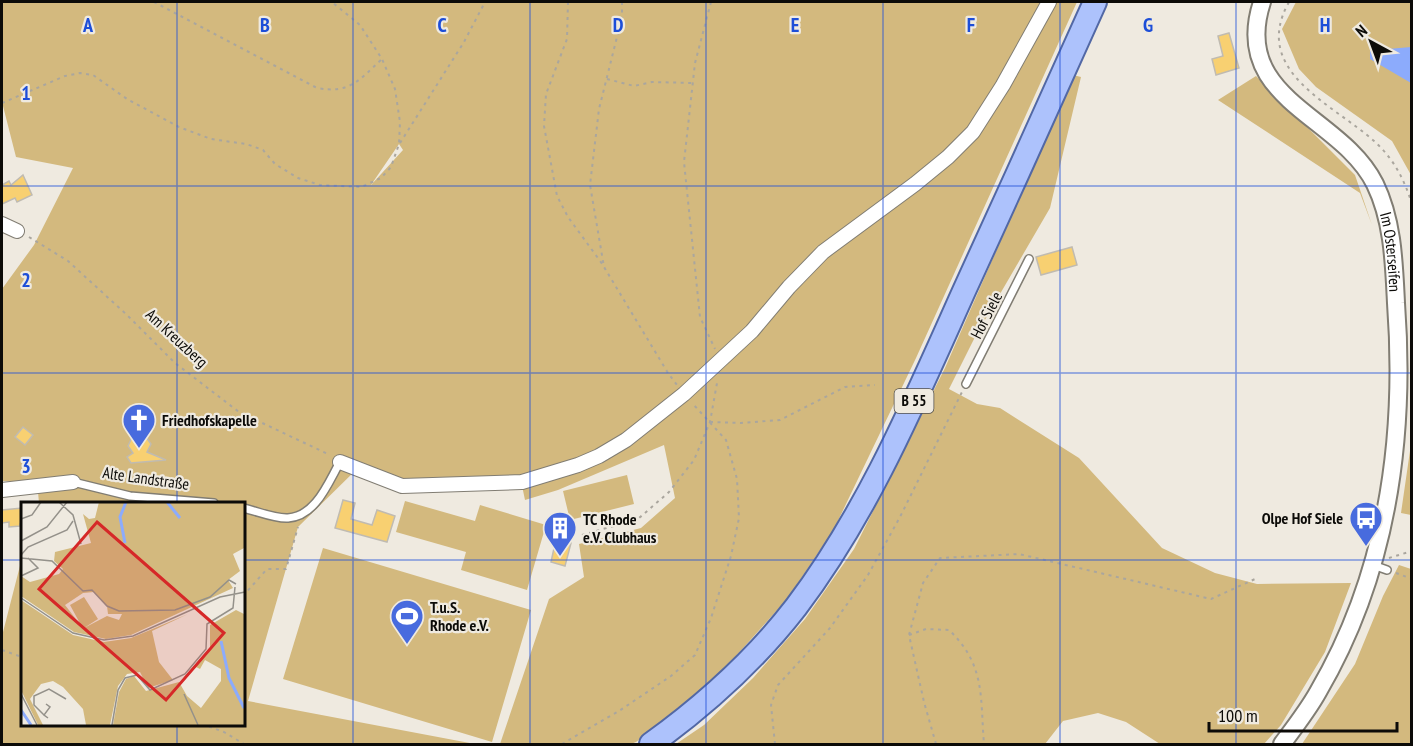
<svg xmlns="http://www.w3.org/2000/svg" width="1413" height="746" font-family="'PT Sans Narrow',sans-serif">
	<style>
		.green { fill: #d3b97e; fill-rule: evenodd }
		.water { fill: #8cabfc }
		.building { fill: #f8d071; stroke: #c0bbb1; stroke-width: 1.5 }
		.lines { fill: none; stroke-linecap: round; stroke-linejoin: round }
		.service-casing { stroke: #817d73; stroke-width: 10 }
		.minor-casing { stroke: #817d73; stroke-width: 16 }
		.tertiary-casing { stroke: #817d73; stroke-width: 20 }
		.primary-casing { stroke: #5268a5; stroke-width: 26 }
		.path { stroke: #aaa69e; stroke-width: 2; stroke-dasharray: 3 4.5; stroke-linecap: butt }
		.service { stroke: #fff; stroke-width: 7 }
		.minor { stroke: #fff; stroke-width: 14 }
		.tertiary { stroke: #fff; stroke-width: 16 }
		.primary { stroke: #adc2fc; stroke-width: 22 }
		.grid { fill: none; stroke: #1d4ed8; stroke-width: 1.5; stroke-opacity: 0.55 }
		.labels { text-anchor: middle; stroke-width: 4.5; stroke-linejoin: round; paint-order: stroke }
		.shield { fill: #efeae0; stroke: #504e49; stroke-width: 1.5 }
		.shield-label { font-size: 15px; font-weight: bold; fill: #0c0b08 }
		.street-label { font-size: 16px; fill: #0c0b08; stroke: #efeae0 }
		.poi-label { font-size: 16px; font-weight: bold; fill: #0c0b08; stroke: #efeae0; text-anchor: start }
		.inset-river { fill: none; stroke: #8cabfc; stroke-width: 3 }
		.inset-road { fill: none; stroke: #94918a; stroke-width: 1.5 }
		.view { fill: #d62828; fill-opacity: 0.15; stroke: #d62828; stroke-width: 3 }
		.inset-edge { fill: none; stroke: #0c0b08; stroke-width: 3 }
		.grid-label { font-size: 20px; text-anchor: middle; font-weight: bold; fill: #1d4ed8; stroke: #efeae0; stroke-width: 4.5; stroke-linejoin: round; paint-order: stroke }
	</style>
	<rect width="100%" height="100%" fill="#efeae0"/>
	<!-- green -->
	<path class="green" d="M 2,2 L 1077,2 L 916,358 L 834,529 L 788,598 L 736,656 L 696,696 L 636,742 L 631,744 L 500,744 L 549,599 L 584,577 L 579,544 L 641,528 L 675,498 L 664,445 L 558,490 L 525,500 L 520,476 L 403,481 L 362,464 L 298,527 L 248,701 L 475,744 L 2,744 L 2,636 L 22,558 L 22,724 L 243,724 L 243,503 L 39,503 L 37,481 L 2,481 L 2,289 L 34,245 L 73,168 L 16,157 L 3,106 L 2,106 ZM 399,144 L 403,150 L 371,185 Z
		M 1296,2 L 1411,2 L 1411,175 L 1392,141 L 1316,87 L 1299,69 L 1282,29 Z
		M 1073,75 L 1081,77 L 1050,208 L 975,337 L 949,389 L 977,404 L 1000,408 L 1079,458 L 1162,548 L 1215,573 L 1257,584 L 1351,583 L 1325,652 L 1281,725 L 1264,744 L 1160,744 L 1126,722 L 1098,713 L 1063,721 L 1045,744 L 676,744 L 704,725 L 753,678 L 805,619 L 854,549 L 945,368 Z
		M 1256,76 L 1355,175 L 1372,225 L 1360,193 L 1218,100 Z
		M 1411,444 L 1411,515 L 1401,513 Z
		M 627,475 L 634,504 L 570,520 L 563,491 Z
		M 405,501 L 475,521 L 480,505 L 546,525 L 527,590 L 461,570 L 466,552 L 396,532 Z
		M 323,548 L 531,610 L 492,742 L 283,679 Z
		M 1399,565 L 1411,569 L 1411,744 L 1302,744 L 1355,664 L 1383,596 Z"/>
	<!-- water -->
	<path class="water" d="M 1370,47 L 1388,49 L 1411,47 L 1411,83 L 1370,59 Z"/>
	<!-- building -->
	<path class="building" d="M 1229,33 L 1239,68 L 1216,75 L 1212,59 L 1223,56 L 1218,36 Z
		M 23,175 L 32,195 L 17,202 L 15,198 L 2,204 L 2,185 L 9,181 L 11,185 Z
		M 1072,247 L 1077,265 L 1041,275 L 1036,257 Z
		M 23,427 L 33,435 L 25,445 L 15,437 Z
		M 144,434 L 151,444 L 147,452 L 166,460 L 131,463 L 127,457 L 133,453 L 128,446 L 133,435 Z
		M 343,500 L 355,503 L 351,519 L 372,525 L 377,510 L 395,516 L 387,542 L 335,528 Z
		M 22,508 L 22,524 L 20,524 L 20,526 L 9,527 L 9,522 L 2,523 L 2,510 Z
		M 556,539 L 571,543 L 565,566 L 551,562 Z"/>
	<g class="lines">
		<defs>
			<path id="service" d="M 966,384 L 1029,259
				M 73,482 L 130,496 L 214,503
				M 243,508 C 257,511 275,519 288,518 C 316,516 328,483 340,462
				M 1373,565 L 1387,570"/>
			<path id="minor" d="M 2,224 L 17,231
				M 340,462 L 402,486 L 522,482 L 578,465 L 599,456 L 626,440 L 684,394 L 752,331 L 789,287 L 823,252 L 915,184 L 948,157 L 973,132 L 1003,85 L 1049,2
				M 2,490 L 73,482"/>
			<g id="tertiary">
				<path id="s1" d="M 1262,2 C 1230,100 1341,115 1375,184 C 1393,221 1394,263 1396,303 C 1406,438 1387,574 1318,692 C 1308,710 1294,728 1282,744"/>
			</g>
			<path id="primary" d="M 651,744 C 705,705 755,660 796,607 C 868,512 915,400 964,291 C 1008,195 1052,98 1095,2"/>
		</defs>
		<!-- service casing -->
		<use href="#service" class="service-casing"/>
		<!-- minor casing -->
		<use href="#minor" class="minor-casing"/>
		<!-- tertiary casing -->
		<use href="#tertiary" class="tertiary-casing"/>
		<!-- primary casing -->
		<use href="#primary" class="primary-casing"/>
		<!-- path -->
		<path class="path" d="M 154,2 L 317,88 C 350,94 359,80 382,59
			M 568,2 L 567,39 L 546,94 L 544,126 L 557,196 L 568,217 L 603,265
			M 622,2 L 622,17 L 599,109 L 590,185 L 604,267 L 668,373 L 677,385
			M 711,2 L 695,63 L 684,162 L 700,317 L 715,349
			M 1289,2 C 1250,71 1333,104 1374,141 C 1394,159 1404,179 1412,204
			M 607,79 L 634,86 L 652,82 L 693,83
			M 2,103 L 65,76 L 80,73 L 93,75 L 127,99 L 179,127 L 211,139 L 246,144 L 263,150 L 275,164 L 298,178 L 320,185 L 361,187 L 381,178 L 391,167 L 399,144 L 400,122 L 395,89 L 382,59 L 360,25 L 332,2
			M 400,143 L 464,42 L 485,2
			M 29,237 L 68,261 L 127,315 L 175,363 L 239,412 L 330,455
			M 710,422 L 741,423 L 780,420 L 845,387 L 875,385
			M 582,535 L 638,519 L 669,492 L 694,460 L 710,422 L 717,383
			M 1389,558 L 1412,551
			M 1396,573 L 1412,579
			M 243,596 L 267,569 L 286,569 L 298,527
			M 909,635 L 926,629 L 949,630 C 986,665 980,698 984,744
			M 2,650 L 22,657
			M 202,724 L 224,732 L 244,744
			M 562,744 L 619,711 L 671,676 L 695,655 L 711,618 L 731,556 L 739,518 L 737,479 L 726,440 L 692,403
			M 775,744 L 771,705 L 778,685 L 830,628 L 868,575 L 900,517 L 962,392
			M 936,744 L 924,702 L 909,635 L 923,583 L 940,558 L 1019,554 L 1211,599 L 1255,579"/>
		<!-- service -->
		<use href="#service" class="service"/>
		<!-- minor -->
		<use href="#minor" class="minor"/>
		<!-- tertiary -->
		<use href="#tertiary" class="tertiary"/>
		<!-- primary -->
		<use href="#primary" class="primary"/>
	</g>
	<!-- grid -->
	<path class="grid" d="M 177,2 L 177,503M 353,2 L 353,744M 530,2 L 530,744M 706,2 L 706,744M 883,2 L 883,744M 1060,2 L 1060,744M 1236,2 L 1236,744M 2,186 L 1412,186M 2,373 L 1412,373M 2,560 L 22,560M 243,560 L 1412,560M 177,724 L 177,744"/>
	<!-- icons -->
	<defs>
		<symbol id="church-pin" viewBox="-11 -11 22 30"><path d="M0 17L-7.5 6A9.5 9.5 0 1 1 7.5 6Z" fill="#486bde" stroke="#efeae0"/><path d="M-1.2-6h2.4v3.5h3.3v2.4h-3.3V6h-2.4V-.1h-3.3v-2.4h3.3Z" fill="#fff"/></symbol>
		<symbol id="bus-pin" viewBox="-11 -11 22 30"><path d="M0 17L-7.5 6A9.5 9.5 0 1 1 7.5 6Z" fill="#486bde" stroke="#efeae0"/><path d="M-5-6H5V4H4V6H2V4H-2V6H-4V4H-5ZM-3.5-4V0h7V-4ZM-3.5 1.2v1.5H-2V1.2ZM2 1.2v1.5H3.5V1.2Z" fill="#fff"/></symbol>
		<symbol id="building-pin" viewBox="-11 -11 22 30"><path d="M0 17L-7.5 6A9.5 9.5 0 1 1 7.5 6Z" fill="#486bde" stroke="#efeae0"/><path d="M-4-6H4V6H1V3H-1V6H-4ZM-2.5-4.3h1.7v1.8h-1.7ZM.8-4.3h1.7v1.8H.8ZM-2.5-1h1.7V.8h-1.7ZM.8-1h1.7V.8H.8Z" fill="#fff"/></symbol>
		<symbol id="stadium-pin" viewBox="-11 -11 22 30"><path d="M0 17L-7.5 6A9.5 9.5 0 1 1 7.5 6Z" fill="#486bde" stroke="#efeae0"/><path d="M0-5a6.5 5 0 1 0 0 10a6.5 5 0 1 0 0-10ZM-3.5-1.8h7v3.6h-7Z" fill="#fff"/></symbol>
	</defs>
	<g fill-rule="evenodd">
		<use href="#church-pin" x="120" y="401" width="38" height="52"/>
		<use href="#bus-pin" x="1347" y="499" width="38" height="52"/>
		<use href="#building-pin" x="541" y="509" width="38" height="52"/>
		<use href="#stadium-pin" x="388" y="597" width="38" height="52"/>
	</g>
	<g class="labels">
		<!-- shield labels -->
		<rect class="shield" x="894.5" y="389" width="39" height="24" rx="4.5"/>
		<g class="shield-label">
			<text x="914" y="406">B 55</text>
		</g>
		<!-- street labels -->
		<g class="street-label">
			<text dy="6" stroke="none"><textPath href="#s1" startOffset="300">Im Osterseifen</textPath></text>
			<text transform="translate(986 315) rotate(-63)" y="6">Hof Siele</text>
			<text transform="translate(177 338) rotate(43)" y="6">Am Kreuzberg</text>
			<text transform="translate(146 478) rotate(8)" y="6">Alte Landstraße</text>
		</g>
		<!-- poi labels -->
		<g class="poi-label">
			<text x="162" y="426">Friedhofskapelle</text>
			<text x="1343" y="524" text-anchor="end">Olpe Hof Siele</text>
			<text x="583" y="525">TC Rhode<tspan x="583" dy="18">e.V. Clubhaus</tspan></text>
			<text x="430" y="613">T.u.S.<tspan x="430" dy="18">Rhode e.V.</tspan></text>
		</g>
	</g>
	<!-- overview -->
	<g transform="translate(21 502)">
		<rect width="224" height="224" fill="#efeae0"/>
		<path d="M 78,0 L 223,0 L 223,46 L 212,52 L 219,69 L 207,78 L 212,86 L 110,133 L 85,137 L 53,130 L 0,94 L 0,74 L 9,80 L 38,72 L 42,67 L 33,59 L 34,50 L 70,41 L 62,12 L 68,17 L 74,16 ZM 73,90 L 86,104 L 87,112 L 101,112 L 98,118 L 86,114 L 63,126 L 77,117 L 63,95 L 49,103 L 61,125 L 44,103 L 62,91 ZM 0,98 L 52,133 L 83,140 L 110,136 L 167,112 L 131,129 L 138,160 L 152,178 L 127,186 L 119,170 L 106,172 L 97,184 L 89,223 L 65,223 L 62,207 L 42,185 L 32,179 L 20,182 L 9,197 L 22,223 L 17,223 L 0,188 ZM 215,108 L 223,112 L 223,223 L 92,223 L 98,190 L 105,177 L 113,174 L 125,189 L 158,180 L 166,194 L 180,206 L 200,179 L 200,167 L 184,158 L 179,167 L 175,165 L 162,176 L 189,148 L 189,123 Z" fill="#d3b97e" fill-rule="evenodd"/>
		<path class="inset-river" d="M 146,0 L 159,16M 104,41 L 99,15 L 105,0M 200,139 L 208,176 L 223,206M 0,208 L 10,223"/>
		<path class="inset-road" d="M 38,0 L 52,13 L 60,42M 0,17 L 11,13 L 20,0M 0,39 L 26,25 L 46,0M 0,53 L 7,45 L 46,28 L 52,19M 0,56 L 31,59 L 62,89 L 71,88 L 86,104 L 98,109 L 154,108 L 189,95 L 208,78 L 215,82M 0,74 L 17,66 L 7,56M 0,96 L 52,131 L 83,138 L 112,134 L 199,95 L 224,90M 0,192 L 16,223M 163,192 L 177,223M 25,202 L 29,205 L 23,213 L 27,216M 23,213 L 13,203 L 13,194 L 28,187 L 45,197M 91,223 L 97,188 L 104,176 L 116,173 L 129,188 L 164,172 L 185,147 L 186,122 L 212,106 L 214,85"/>
		<path class="view" d="M 76,20 L 203,131 L 145,198 L 18,87 Z"/>
		<rect width="224" height="224" class="inset-edge"/>
	</g>
	<g class="grid-label">
		<text x="88" y="32">A</text>
		<text x="265" y="32">B</text>
		<text x="442" y="32">C</text>
		<text x="618" y="32">D</text>
		<text x="795" y="32">E</text>
		<text x="971" y="32">F</text>
		<text x="1148" y="32">G</text>
		<text x="1325" y="32">H</text>
		<text x="26" y="100">1</text>
		<text x="26" y="287">2</text>
		<text x="26" y="473">3</text>
	</g>
	<!-- border -->
	<rect width="1413" height="746" fill="none" stroke="#0c0b08" stroke-width="6"/>
	<!-- north arrow -->
	<g transform="translate(1371 42) rotate(319)" stroke="#efeae0" stroke-width="4.5" paint-order="stroke">
	<path d="M0-4.5L10 22L0 15L-10 22Z" fill="#0c0b08"/>
	<text y="-9" font-size="16" font-weight="bold" text-anchor="middle" fill="#0c0b08">N</text>
	</g>
	<!-- scale -->
	<path d="M1209 722v9h188v-9" fill="none" stroke="#0c0b08" stroke-width="3"/>
	<text x="1218" y="722" font-size="18" fill="#0c0b08" stroke="#efeae0" stroke-width="4.5" paint-order="stroke">100 m</text>
</svg>
